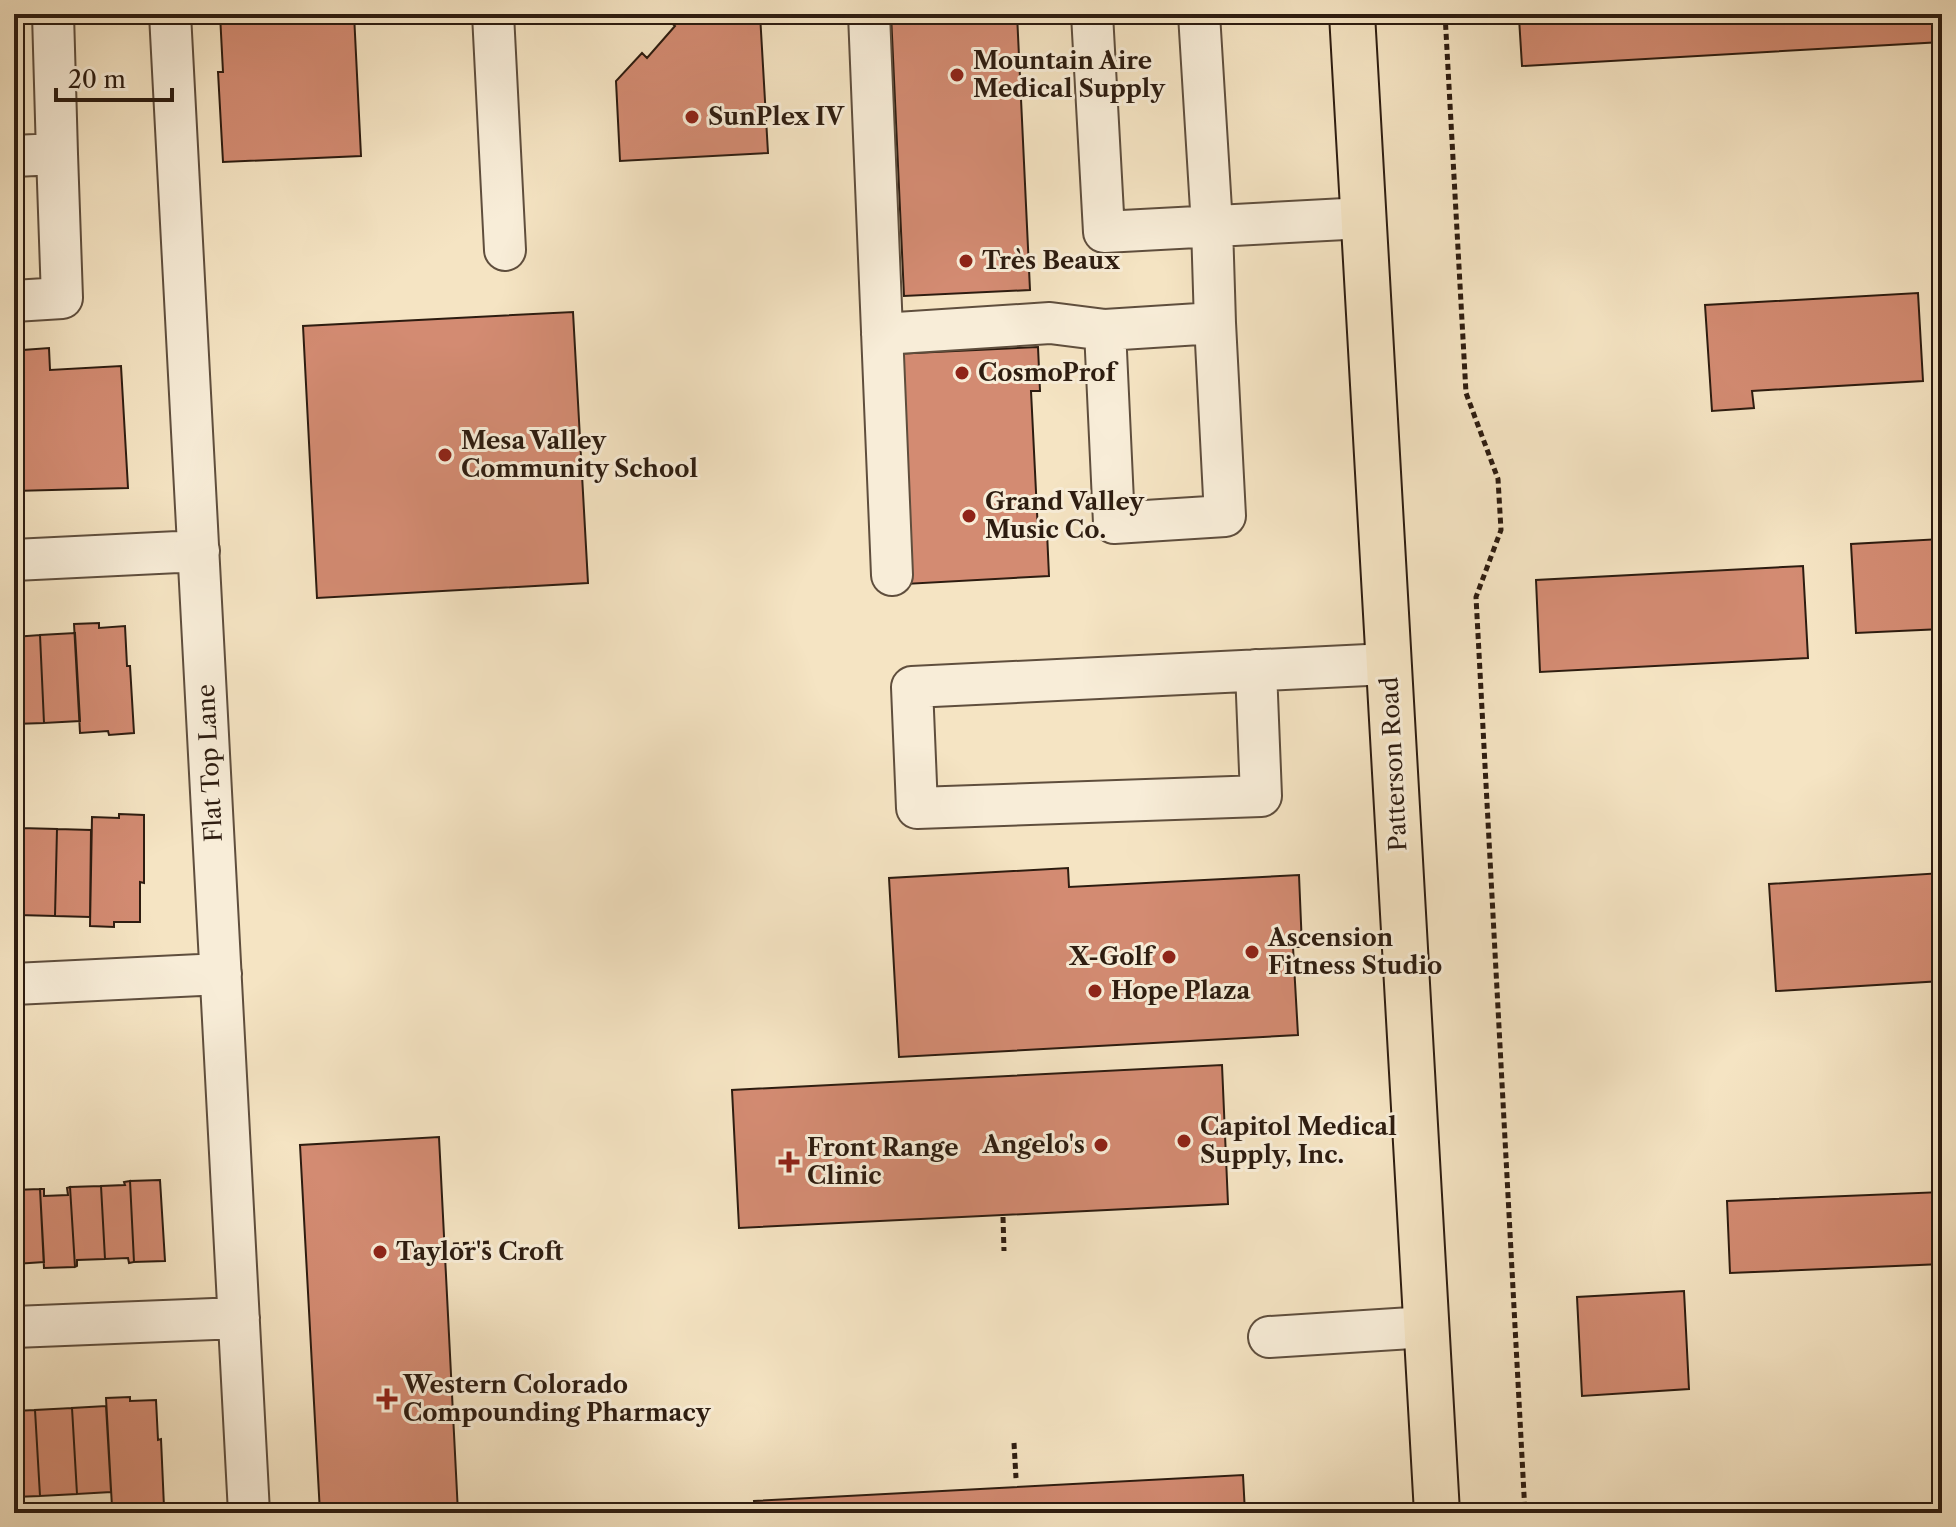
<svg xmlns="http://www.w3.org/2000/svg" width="1956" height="1527" font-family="'Libre Caslon Text',serif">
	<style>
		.building { fill: #d38b72; stroke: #2d1c10; stroke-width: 2 }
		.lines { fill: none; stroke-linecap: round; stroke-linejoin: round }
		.minor-casing { stroke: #5f4e3d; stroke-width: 44 }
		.major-casing { stroke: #2d1c10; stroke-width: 48 }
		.path { stroke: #2d1c10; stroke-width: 5; stroke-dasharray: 6 4; stroke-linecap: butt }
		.minor { stroke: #f8edd8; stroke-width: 40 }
		.major { stroke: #f5e4c3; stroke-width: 44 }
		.poi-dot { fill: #8f2418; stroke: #f8edd8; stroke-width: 3 }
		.labels { text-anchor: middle; stroke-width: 6; stroke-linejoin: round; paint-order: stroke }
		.poi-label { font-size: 24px; font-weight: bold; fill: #2d1c10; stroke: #f8edd8; text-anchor: start }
		.street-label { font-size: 24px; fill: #2d1c10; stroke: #f8edd8 }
	</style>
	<rect width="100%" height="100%" fill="#f5e4c3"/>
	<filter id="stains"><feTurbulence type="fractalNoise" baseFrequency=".0025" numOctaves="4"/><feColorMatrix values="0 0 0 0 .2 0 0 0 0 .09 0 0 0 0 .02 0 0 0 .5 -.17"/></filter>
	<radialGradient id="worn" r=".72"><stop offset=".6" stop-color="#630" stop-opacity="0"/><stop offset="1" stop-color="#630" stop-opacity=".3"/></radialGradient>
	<!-- building -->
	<path class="building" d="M 220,14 L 354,14 L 361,156 L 223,162 L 218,72 L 223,72 Z
		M 670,14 L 760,14 L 768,153 L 620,161 L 616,81 L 642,53 L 647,58 L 675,26 L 666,18 Z
		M 891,14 L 1017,14 L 1030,290 L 904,296 Z
		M 1583,14 L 1942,14 L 1942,42 L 1522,66 L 1519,18 Z
		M 1918,293 L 1923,381 L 1752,391 L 1754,408 L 1712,411 L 1705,305 Z
		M 573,312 L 588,583 L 317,598 L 303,326 Z
		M 1038,347 L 1040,391 L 1031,391 L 1038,532 L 1047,532 L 1049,576 L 905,584 L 893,354 Z
		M 49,348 L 50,370 L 121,366 L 128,488 L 14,491 L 14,372 L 24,372 L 23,350 Z
		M 1941,539 L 1942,629 L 1856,633 L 1851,544 Z
		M 1803,566 L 1808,658 L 1540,672 L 1536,580 Z
		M 99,623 L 99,628 L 125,626 L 127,666 L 130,666 L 134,733 L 109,735 L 108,731 L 80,733 L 74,624 Z
		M 75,633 L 80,721 L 44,723 L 40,635 Z
		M 40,635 L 44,723 L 14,724 L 14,637 Z
		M 119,814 L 144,815 L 144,883 L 140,882 L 140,922 L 114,922 L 114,927 L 90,926 L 92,817 L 119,818 Z
		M 14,828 L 20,828 L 18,915 L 14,915 Z
		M 20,828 L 57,829 L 55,916 L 18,915 Z
		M 57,829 L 91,830 L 90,917 L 55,916 Z
		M 1068,868 L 1069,887 L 1299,875 L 1302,947 L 1293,947 L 1298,1035 L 899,1057 L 889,878 Z
		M 1942,873 L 1942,981 L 1776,991 L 1769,884 Z
		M 1222,1065 L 1228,1204 L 739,1228 L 732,1090 Z
		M 439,1137 L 458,1513 L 320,1513 L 300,1145 Z
		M 160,1180 L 165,1261 L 134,1262 L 130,1181 Z
		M 130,1181 L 134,1262 L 129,1263 L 128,1258 L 105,1259 L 101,1186 L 125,1185 L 124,1182 Z
		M 101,1186 L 105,1259 L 77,1260 L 77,1266 L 75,1267 L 70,1187 Z
		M 70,1187 L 75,1267 L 44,1268 L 40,1189 L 44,1189 L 44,1196 L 68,1195 L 67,1188 Z
		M 40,1189 L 44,1262 L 15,1264 L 14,1190 Z
		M 1942,1192 L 1942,1264 L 1730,1273 L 1727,1201 Z
		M 1684,1291 L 1689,1389 L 1582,1396 L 1577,1297 Z
		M 130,1397 L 130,1401 L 156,1400 L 158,1440 L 161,1439 L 164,1507 L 138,1508 L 138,1505 L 112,1507 L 106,1398 Z
		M 106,1406 L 111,1492 L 77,1494 L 72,1408 Z
		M 72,1408 L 77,1494 L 40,1496 L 35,1410 Z
		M 35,1410 L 40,1496 L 14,1497 L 14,1411 Z
		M 1243,1475 L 1245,1513 L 755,1513 L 754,1501 Z"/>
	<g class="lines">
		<defs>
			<path id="minor" d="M 170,14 L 249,1513
				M 493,14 L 505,250
				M 869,14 L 892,575
				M 1092,14 L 1104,232 L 1364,218
				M 14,156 L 57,154 L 53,14
				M 14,301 L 62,298 L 57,154
				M 1105,330 L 1114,523 L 1225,516 L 1215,323
				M 882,334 L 1050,323 L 1105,330 L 1215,323 L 1212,226 L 1199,14
				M 14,560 L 199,551
				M 1256,670 L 1261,796 L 917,808 L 912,687 L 1388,664
				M 14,984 L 221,974
				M 14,1327 L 239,1318
				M 1269,1337 L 1427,1327"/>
			<path id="major" d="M 1352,14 L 1437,1513"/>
		</defs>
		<!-- minor casing -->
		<use href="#minor" class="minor-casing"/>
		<!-- major casing -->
		<use href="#major" class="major-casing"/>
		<!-- path -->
		<path class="path" d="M 1445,14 L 1466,393 L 1498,479 L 1501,530 L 1476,597 L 1525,1513
			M 1003,1217 L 1004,1251
			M 453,1245 L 491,1243
			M 1014,1443 L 1016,1478"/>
		<!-- minor -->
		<use href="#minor" class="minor"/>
		<!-- major -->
		<use href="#major" class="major"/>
	</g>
	<!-- markers -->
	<g class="poi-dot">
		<circle cx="957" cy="75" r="8"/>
		<circle cx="692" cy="117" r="8"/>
		<circle cx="966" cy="261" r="8"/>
		<circle cx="962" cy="373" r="8"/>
		<circle cx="445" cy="455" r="8"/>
		<circle cx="969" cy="516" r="8"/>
		<circle cx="1252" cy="952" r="8"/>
		<circle cx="1169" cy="957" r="8"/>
		<circle cx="1095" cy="991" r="8"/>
		<circle cx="1184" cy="1141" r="8"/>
		<circle cx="1101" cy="1145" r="8"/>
		<path d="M785 1150h8v8h8v8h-8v8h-8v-8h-8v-8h8z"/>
		<circle cx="380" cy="1252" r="8"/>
		<path d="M383 1387h8v8h8v8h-8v8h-8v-8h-8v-8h8z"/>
	</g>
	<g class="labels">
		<!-- poi labels -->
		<g class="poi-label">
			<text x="973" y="69">Mountain Aire<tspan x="973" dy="28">Medical Supply</tspan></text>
			<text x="708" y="125">SunPlex IV</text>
			<text x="982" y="269">Très Beaux</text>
			<text x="978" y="381">CosmoProf</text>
			<text x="461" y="449">Mesa Valley<tspan x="461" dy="28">Community School</tspan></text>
			<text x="985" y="510">Grand Valley<tspan x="985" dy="28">Music Co.</tspan></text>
			<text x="1268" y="946">Ascension<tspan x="1268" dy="28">Fitness Studio</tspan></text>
			<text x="1153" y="965" text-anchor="end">X-Golf</text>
			<text x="1111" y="999">Hope Plaza</text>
			<text x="1200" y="1135">Capitol Medical<tspan x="1200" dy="28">Supply, Inc.</tspan></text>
			<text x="1085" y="1153" text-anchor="end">Angelo's</text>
			<text x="807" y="1156">Front Range<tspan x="807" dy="28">Clinic</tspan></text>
			<text x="396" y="1260">Taylor's Croft</text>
			<text x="403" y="1393">Western Colorado<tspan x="403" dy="28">Compounding Pharmacy</tspan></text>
		</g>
		<!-- street labels -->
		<g class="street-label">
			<text transform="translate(210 763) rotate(-93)" y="8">Flat Top Lane</text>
			<text transform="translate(1394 764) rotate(-93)" y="8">Patterson Road</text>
		</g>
	</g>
	<!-- margin -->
	<rect width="1956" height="1527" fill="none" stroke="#f5e4c3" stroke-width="48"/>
	<rect x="16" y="16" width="1924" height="1495" fill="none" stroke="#2d1c10" stroke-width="4"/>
	<rect x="24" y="24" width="1908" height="1479" fill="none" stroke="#2d1c10" stroke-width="2"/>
	<!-- scale -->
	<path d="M56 88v12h116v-12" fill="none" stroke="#2d1c10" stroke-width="4"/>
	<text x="68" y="88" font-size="24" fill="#2d1c10" stroke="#f8edd8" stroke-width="6" paint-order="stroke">20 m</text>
	<rect width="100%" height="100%" filter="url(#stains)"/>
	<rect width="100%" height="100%" fill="url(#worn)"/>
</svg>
